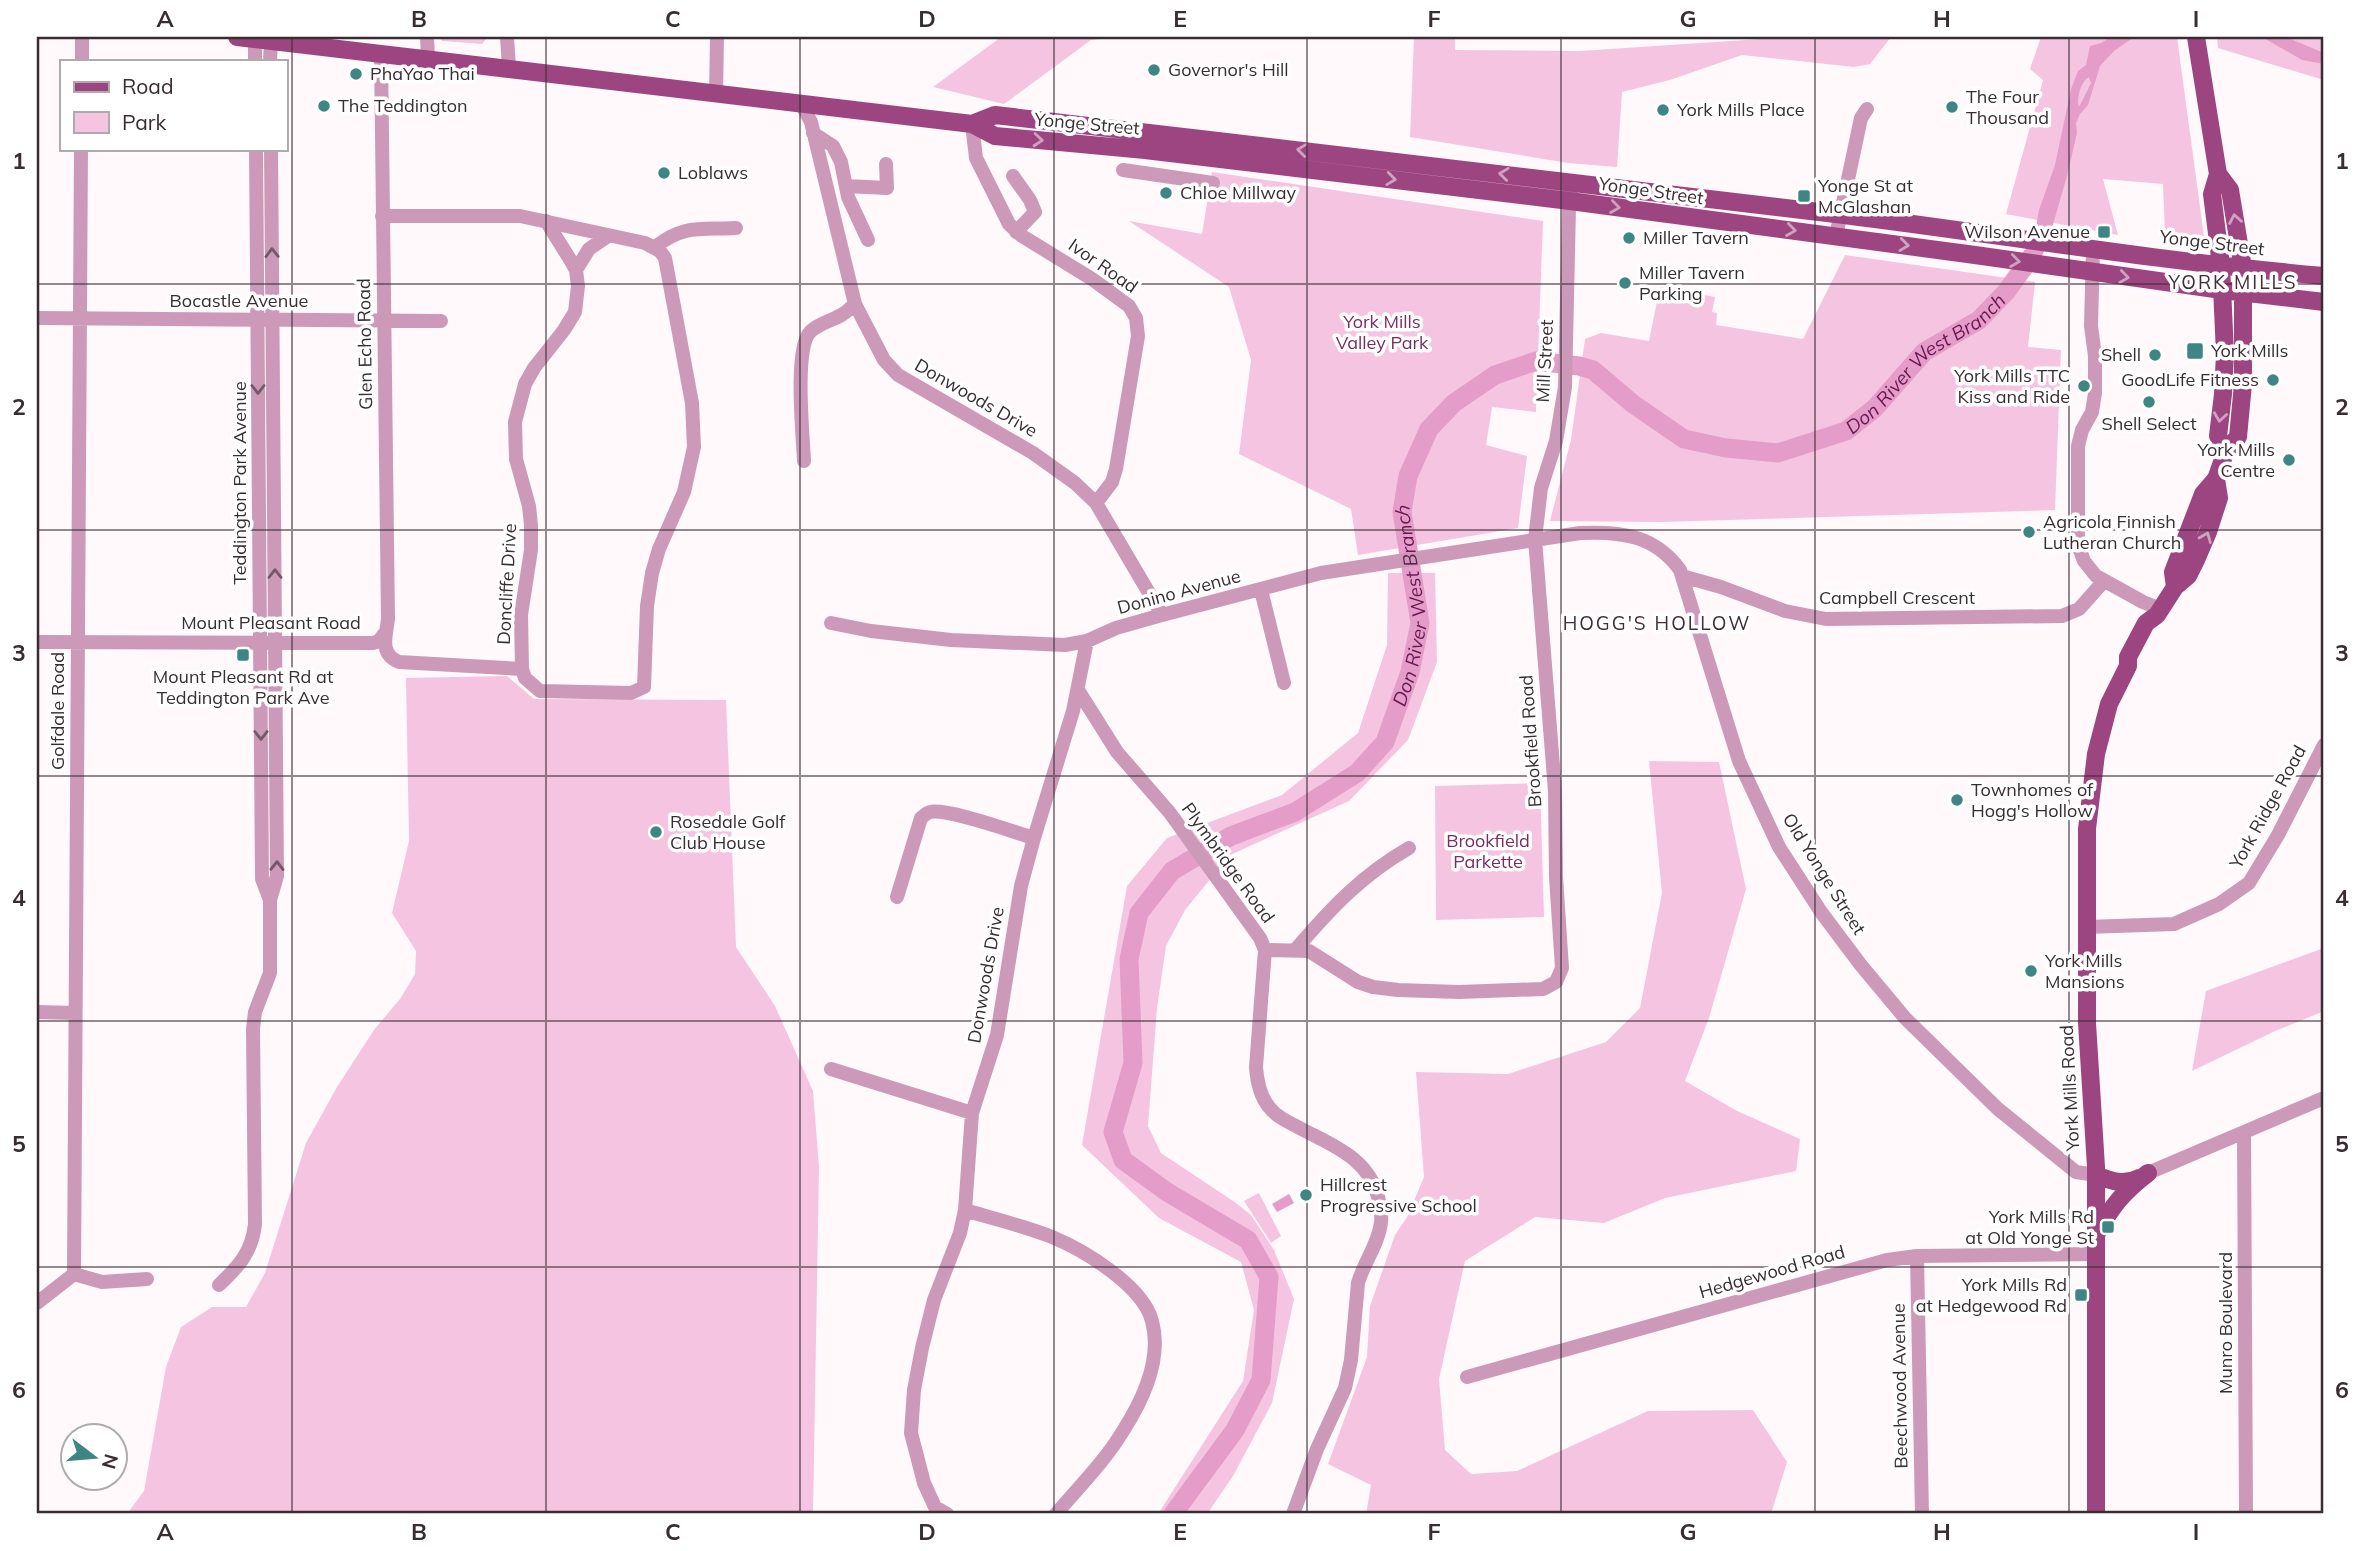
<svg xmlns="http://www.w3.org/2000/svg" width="2361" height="1551" font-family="Mulish,sans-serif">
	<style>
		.green { fill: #f5c4e1 }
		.water { fill: #e49dc9; fill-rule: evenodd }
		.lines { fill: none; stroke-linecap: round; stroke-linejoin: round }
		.river { stroke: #e49dc9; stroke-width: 19 }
		.minor { stroke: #cc9ab8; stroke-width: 14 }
		.major { stroke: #9d4580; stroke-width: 18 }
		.oneway { stroke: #cea2c0 }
		.oneway2 { stroke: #735968 }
		.grid { fill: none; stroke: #382d33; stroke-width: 2; stroke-opacity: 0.55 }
		.poi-dot { fill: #3e8683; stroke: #fff; stroke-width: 2.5 }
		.labels { text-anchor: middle; stroke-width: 7; stroke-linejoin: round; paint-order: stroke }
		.poi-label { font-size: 18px; fill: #382d33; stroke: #fff; text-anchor: start }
		.street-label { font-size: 18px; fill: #382d33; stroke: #fff }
		.park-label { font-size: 18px; fill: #7c2b63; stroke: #fff }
		.neighbourhood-label { font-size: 19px; letter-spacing: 2px; fill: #442d3b; stroke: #fff }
		.water-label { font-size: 19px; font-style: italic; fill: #681751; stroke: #fff }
		.neatline { fill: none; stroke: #382d33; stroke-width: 2.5 }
		.grid-label { font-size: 23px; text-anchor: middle; font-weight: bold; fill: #382d33 }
	</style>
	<rect width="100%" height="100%" fill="#fff9fc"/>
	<!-- green -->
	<path class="green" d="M 439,37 L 488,37 L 482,44 L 442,41 Z
		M 1001,37 L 1116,37 L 1091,40 L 1004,104 L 933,87 Z
		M 1414,37 L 1455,37 L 1455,50 L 1580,51 L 1761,39 L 1761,37 L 1891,37 L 1870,64 L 1854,67 L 1742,55 L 1670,80 L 1622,92 L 1617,167 L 1568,163 L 1410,137 Z
		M 2041,37 L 2177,37 L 2205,244 L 2165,236 L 2163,184 L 2103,179 L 2118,235 L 2006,214 L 2043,80 L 2030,69 Z
		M 2217,37 L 2324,37 L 2324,80 L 2218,48 Z
		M 1212,172 L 1543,221 L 1536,412 L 1492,407 L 1486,445 L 1527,456 L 1518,528 L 1358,555 L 1351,509 L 1239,454 L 1251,360 L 1229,287 L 1129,221 L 1202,234 Z
		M 1845,255 L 2035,282 L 2028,347 L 2061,350 L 2055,510 L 1662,522 L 1550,521 L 1571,440 L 1585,339 L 1601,333 L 1649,341 L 1660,287 L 1715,297 L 1712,312 L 1717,313 L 1716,325 L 1803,339 Z
		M 1388,573 L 1435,573 L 1437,662 L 1408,740 L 1349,801 L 1230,855 L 1185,910 L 1166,946 L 1157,1008 L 1148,1126 L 1161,1153 L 1236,1203 L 1251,1215 L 1274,1250 L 1294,1299 L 1272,1403 L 1233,1476 L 1207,1514 L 1158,1514 L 1243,1381 L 1254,1310 L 1241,1262 L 1159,1218 L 1082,1145 L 1127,886 L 1167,838 L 1282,795 L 1358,733 L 1387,645 Z
		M 507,676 L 534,699 L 726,700 L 736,947 L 775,1006 L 813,1091 L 819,1167 L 813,1514 L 127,1514 L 144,1491 L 166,1367 L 181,1327 L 212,1307 L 246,1307 L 265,1273 L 306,1143 L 337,1087 L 374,1030 L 400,999 L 415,974 L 416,951 L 392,913 L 409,841 L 406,678 Z
		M 1649,761 L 1719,762 L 1746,889 L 1709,1018 L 1685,1081 L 1737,1111 L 1800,1139 L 1796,1171 L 1665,1198 L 1604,1223 L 1535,1217 L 1465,1261 L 1439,1379 L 1445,1450 L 1471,1474 L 1517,1471 L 1648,1411 L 1753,1410 L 1787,1462 L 1771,1514 L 1366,1514 L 1371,1485 L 1328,1464 L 1367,1357 L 1370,1306 L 1395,1235 L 1407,1217 L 1424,1177 L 1416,1072 L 1508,1074 L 1606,1042 L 1640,1008 L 1662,893 Z
		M 1540,783 L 1544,917 L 1436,920 L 1435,786 Z
		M 2324,948 L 2324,1011 L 2273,1032 L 2192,1071 L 2206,991 Z
		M 1259,1193 L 1281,1236 L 1271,1243 L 1244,1201 Z"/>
	<!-- water -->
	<path class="water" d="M 2111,37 L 2134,37 L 2114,51 L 2100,66 L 2088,105 L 2080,114 L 2076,123 L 2077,133 L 2067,176 L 2047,245 L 2039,262 L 2017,277 L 2022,257 L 2035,231 L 2039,210 L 2055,165 L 2071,89 L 2078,71 L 2086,65 L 2090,46 L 2101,43 ZM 2089,77 L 2091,83 L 2079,107 C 2076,99 2081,81 2089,77 Z
		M 2262,37 L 2286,37 L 2324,53 L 2324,64 L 2302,60 Z
		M 1289,1194 L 1294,1203 L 1277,1212 L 1272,1204 Z"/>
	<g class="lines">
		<!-- river -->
		<path class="river" id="s1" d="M 1173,1514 L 1235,1430 L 1261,1380 L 1269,1277 L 1248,1240 L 1167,1192 L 1123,1160 L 1113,1132 L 1133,1063 L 1129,959 L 1139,913 L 1172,871 L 1231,836 L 1295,812 L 1357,773 L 1385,742 L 1410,672 L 1420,623 L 1402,512 L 1408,476 L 1429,429 L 1454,403 L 1495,375 L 1536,361 L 1579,366 L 1593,370 L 1633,404 L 1684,439 L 1726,448 L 1778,453 L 1846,431 L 1875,408 L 1924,352 L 1979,320 L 2006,292 L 2032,256"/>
		<!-- minor -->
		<path class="minor" d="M 427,37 L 428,58
			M 507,37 L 509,68
			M 255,39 L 255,61
			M 381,53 L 388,619 C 386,636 379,654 399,662 L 522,669
			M 82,61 L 82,37
			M 270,61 L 271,40
			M 716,95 L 717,37
			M 801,103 L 811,122 L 855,304 L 884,360 L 898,375 L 1033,453 L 1075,483 L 1096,503 L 1162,615
			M 972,124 L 976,158 L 1009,224 L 1022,236 L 1092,279 L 1129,306 L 1136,318 L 1138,336 L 1116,469 L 1112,482 L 1096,503
			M 813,133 L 833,146 L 841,162 L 848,197 L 868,240
			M 256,149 L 262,879 L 270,900
			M 1123,170 L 1213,183
			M 1013,176 L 1030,200 L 1035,212 L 1016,232
			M 846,186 L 887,188 L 886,164
			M 382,216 L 520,216 L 645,243 L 660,251 L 665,258 L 692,403 L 694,447 L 684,492 L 659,549 L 652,573 L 647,606 L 644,687 L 631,693 L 540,691 L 525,678 L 522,669 L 521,615 L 531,550 L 531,525 L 529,506 L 516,459 L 515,422 L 525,384 L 534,368 L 564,330 L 575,312 L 578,286 L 576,270 L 571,261 L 546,221
			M 1836,236 L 1861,118 L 1867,109
			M 655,247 C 685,224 700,230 736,228
			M 2093,251 L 2091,326 L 2095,356 L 2095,393 L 2092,412 L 2082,430 L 2078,446 L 2078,545 L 2084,561 L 2096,576 L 2143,602 L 2161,609
			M 576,270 L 589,249 L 608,236
			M 37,318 L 441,321
			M 804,461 C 803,436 794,349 810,332 C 819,323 832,321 843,314 C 848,311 851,307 855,304
			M 1682,576 L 1721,587 L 1785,611 L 1826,619 L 2062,616 L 2079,609 L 2104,581
			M 1261,590 L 1284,683
			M 831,623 L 871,631 L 951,640 L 1065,645 L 1087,641 L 1116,628 L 1162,615 L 1321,573 L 1580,533 C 1620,531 1655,535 1680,570 L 1739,761 L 1779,847 L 1821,912 L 1860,964 L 1905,1018 L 1998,1109 L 2076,1172 L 2096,1175
			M 37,642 L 373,643 L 379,641 L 384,634
			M 1078,690 L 1117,752 L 1170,813 L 1260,938 L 1265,950 L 1256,1067 C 1257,1082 1260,1096 1269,1107 C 1276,1116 1286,1121 1296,1126 C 1328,1144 1368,1156 1378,1197 C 1380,1205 1382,1214 1381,1223 C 1378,1245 1364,1262 1358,1283 L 1351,1360 L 1345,1388 L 1317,1449 L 1293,1514
			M 897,897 L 921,818 C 925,815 926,813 930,812 C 948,808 1013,832 1034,838
			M 2086,927 L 2174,924 L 2219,904 L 2249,883 L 2278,835 L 2324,745
			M 1296,949 C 1331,908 1362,875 1409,848
			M 1265,950 L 1309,951 L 1358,982 L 1373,987 L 1398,990 L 1459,992 L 1543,989 L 1556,982 L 1562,968 L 1556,877 L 1555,791 L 1535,539 L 1541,488 L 1556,441 L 1565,387 L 1569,208 L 1571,182
			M 37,1012 L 75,1013
			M 831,1069 L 972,1113
			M 2244,1132 L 2246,1514
			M 2148,1173 L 2324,1098
			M 965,1210 C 994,1219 1024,1226 1052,1237 C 1084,1250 1143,1286 1152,1321 C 1162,1358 1143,1400 1123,1431 C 1105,1461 1078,1488 1056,1514
			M 1917,1256 L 1922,1514
			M 74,1274 L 81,149
			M 74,1274 L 102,1282 L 147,1279
			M 219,1285 C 239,1266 252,1252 255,1224 L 253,1029 L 255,1012 L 270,973 L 270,900 L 277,876 L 271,149
			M 37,1303 L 74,1274
			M 1467,1377 L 1887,1260 L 1917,1256 L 2095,1254
			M 947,1514 L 935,1507 L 924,1483 L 911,1433 L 914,1390 L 922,1348 L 934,1300 L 960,1233 L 965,1210 L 972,1113 L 997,1035 L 1021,886 L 1034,838 L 1073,711 L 1087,641"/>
		<!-- major -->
		<path class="major" d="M 237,37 C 482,64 727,96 972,124 L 995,136 L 1145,150 L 1570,201 L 1975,255 L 2222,290 L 2324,302
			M 2196,37 L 2218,174 L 2212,194 L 2221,265 L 2225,354 L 2223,394 L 2218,436 L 2225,452
			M 972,124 L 995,115 C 1278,148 1561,180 1844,215 C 2004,235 2163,262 2324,276
			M 2175,587 L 2173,572 L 2203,494 L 2216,479
			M 2096,1175 C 2111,1181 2123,1186 2139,1178
			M 2097,1233 C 2112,1206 2123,1192 2148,1173
			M 2096,1514 L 2096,1167 L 2087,1023 L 2087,829 L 2096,754 L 2109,704 L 2128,666 L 2128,657 L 2146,623 L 2157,615 L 2175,587 L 2188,576 L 2196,560 L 2208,532 L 2219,498 L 2216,479 L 2221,465 L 2225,452 L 2238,437 L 2243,384 L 2243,268 L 2230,190 L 2218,174"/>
	</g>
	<!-- one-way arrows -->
	<defs><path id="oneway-chevron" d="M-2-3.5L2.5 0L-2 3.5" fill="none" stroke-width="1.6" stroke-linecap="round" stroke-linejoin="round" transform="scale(1.75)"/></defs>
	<g class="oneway">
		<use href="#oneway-chevron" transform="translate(1038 140) rotate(5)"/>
		<use href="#oneway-chevron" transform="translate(1302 150) rotate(-173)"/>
		<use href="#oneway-chevron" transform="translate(1504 174) rotate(-173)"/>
		<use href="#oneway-chevron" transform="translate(1391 179) rotate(7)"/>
		<use href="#oneway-chevron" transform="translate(1615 207) rotate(8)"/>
		<use href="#oneway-chevron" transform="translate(2235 219) rotate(-100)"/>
		<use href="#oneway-chevron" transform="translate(1791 230) rotate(8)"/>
		<use href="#oneway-chevron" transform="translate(1904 245) rotate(7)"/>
		<use href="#oneway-chevron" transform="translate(2015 261) rotate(8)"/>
		<use href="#oneway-chevron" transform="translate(2124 277) rotate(8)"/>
		<use href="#oneway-chevron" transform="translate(2220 417) rotate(98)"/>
		<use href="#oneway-chevron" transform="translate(2206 537) rotate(-68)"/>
	</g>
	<g class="oneway2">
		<use href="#oneway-chevron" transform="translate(272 253) rotate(-91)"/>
		<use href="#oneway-chevron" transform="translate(258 389) rotate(90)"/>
		<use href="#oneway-chevron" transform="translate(275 574) rotate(-90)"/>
		<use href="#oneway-chevron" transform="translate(261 735) rotate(90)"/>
		<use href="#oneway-chevron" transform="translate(277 866) rotate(-89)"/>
	</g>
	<!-- grid -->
	<path class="grid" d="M 292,37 L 292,1514M 546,37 L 546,1514M 800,37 L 800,1514M 1054,37 L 1054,1514M 1307,37 L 1307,1514M 1561,37 L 1561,1514M 1815,37 L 1815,1514M 2069,37 L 2069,1514M 37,284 L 2324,284M 37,530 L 2324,530M 37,776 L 2324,776M 37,1021 L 2324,1021M 37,1267 L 2324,1267"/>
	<!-- markers -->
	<g class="poi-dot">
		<circle cx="1154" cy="70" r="7"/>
		<circle cx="356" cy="74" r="7"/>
		<circle cx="324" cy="106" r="7"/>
		<circle cx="1952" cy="107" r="7"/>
		<circle cx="1663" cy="110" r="7"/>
		<circle cx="664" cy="173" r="7"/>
		<circle cx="1166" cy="193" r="7"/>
		<rect x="1797" y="189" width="14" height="14" rx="3.5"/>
		<rect x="2097" y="225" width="14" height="14" rx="3.5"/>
		<circle cx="1629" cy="238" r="7"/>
		<circle cx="1625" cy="283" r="7"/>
		<rect x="2186" y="342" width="18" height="18" rx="3.5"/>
		<circle cx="2155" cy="355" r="7"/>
		<circle cx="2273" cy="380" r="7"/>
		<circle cx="2084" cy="386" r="7"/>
		<circle cx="2149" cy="402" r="7"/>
		<circle cx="2289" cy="460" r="7"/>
		<circle cx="2029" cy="532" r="7"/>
		<rect x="236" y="648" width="14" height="14" rx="3.5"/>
		<circle cx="1957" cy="800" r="7"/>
		<circle cx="656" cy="832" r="7"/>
		<circle cx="2031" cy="971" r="7"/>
		<circle cx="1306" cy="1195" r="7"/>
		<rect x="2101" y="1220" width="14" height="14" rx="3.5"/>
		<rect x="2074" y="1288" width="14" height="14" rx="3.5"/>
	</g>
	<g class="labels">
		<!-- poi labels -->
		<g class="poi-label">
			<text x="1168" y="76">Governor's Hill</text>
			<text x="370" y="80">PhaYao Thai</text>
			<text x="1966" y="103">The Four<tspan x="1966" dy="21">Thousand</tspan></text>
			<text x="338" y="112">The Teddington</text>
			<text x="1677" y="116">York Mills Place</text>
			<text x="678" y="179">Loblaws</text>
			<text x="1818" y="192">Yonge St at<tspan x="1818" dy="21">McGlashan</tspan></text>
			<text x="1180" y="199">Chloe Millway</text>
			<text x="2090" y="238" text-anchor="end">Wilson Avenue</text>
			<text x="1643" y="244">Miller Tavern</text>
			<text x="1639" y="279">Miller Tavern<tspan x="1639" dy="21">Parking</tspan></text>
			<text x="2211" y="357">York Mills</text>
			<text x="2141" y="361" text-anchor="end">Shell</text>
			<text x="2070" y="382" text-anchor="end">York Mills TTC<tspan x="2070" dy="21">Kiss and Ride</tspan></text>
			<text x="2259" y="386" text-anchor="end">GoodLife Fitness</text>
			<text x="2149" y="430" text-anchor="middle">Shell Select</text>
			<text x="2275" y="456" text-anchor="end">York Mills<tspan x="2275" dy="21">Centre</tspan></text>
			<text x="2043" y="528">Agricola Finnish<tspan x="2043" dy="21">Lutheran Church</tspan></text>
			<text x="243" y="683" text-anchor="middle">Mount Pleasant Rd at<tspan x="243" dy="21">Teddington Park Ave</tspan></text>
			<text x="1971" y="796">Townhomes of<tspan x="1971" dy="21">Hogg's Hollow</tspan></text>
			<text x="670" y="828">Rosedale Golf<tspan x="670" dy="21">Club House</tspan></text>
			<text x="2045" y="967">York Mills<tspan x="2045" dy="21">Mansions</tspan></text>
			<text x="1320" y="1191">Hillcrest<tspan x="1320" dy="21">Progressive School</tspan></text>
			<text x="2094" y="1223" text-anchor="end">York Mills Rd<tspan x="2094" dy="21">at Old Yonge St</tspan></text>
			<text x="2067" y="1291" text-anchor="end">York Mills Rd<tspan x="2067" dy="21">at Hedgewood Rd</tspan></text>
		</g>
		<!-- street labels -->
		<g class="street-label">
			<text transform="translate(1087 124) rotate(5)" y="6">Yonge Street</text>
			<text transform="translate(1651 191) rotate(8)" y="6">Yonge Street</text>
			<text transform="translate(2212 243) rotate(7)" y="6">Yonge Street</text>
			<text transform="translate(1103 266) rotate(35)" y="6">Ivor Road</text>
			<text x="239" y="307">Bocastle Avenue</text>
			<text transform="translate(365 344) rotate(-91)" y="6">Glen Echo Road</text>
			<text transform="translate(1545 361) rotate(-87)" y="6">Mill Street</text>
			<text transform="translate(976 398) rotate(30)" y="6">Donwoods Drive</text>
			<text transform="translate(240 483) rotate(-90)" y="6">Teddington Park Avenue</text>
			<text transform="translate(507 584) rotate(-87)" y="6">Doncliffe Drive</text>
			<text transform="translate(1179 592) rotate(-15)" y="6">Donino Avenue</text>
			<text x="1897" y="604">Campbell Crescent</text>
			<text x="271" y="629">Mount Pleasant Road</text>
			<text transform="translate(58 711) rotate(-90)" y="6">Golfdale Road</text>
			<text transform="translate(1531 741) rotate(-94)" y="6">Brookfield Road</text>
			<text transform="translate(2268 807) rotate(-61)" y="6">York Ridge Road</text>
			<text transform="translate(1228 863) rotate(54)" y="6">Plymbridge Road</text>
			<text transform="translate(1824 874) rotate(58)" y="6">Old Yonge Street</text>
			<text transform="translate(986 975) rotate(-80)" y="6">Donwoods Drive</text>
			<text transform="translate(2070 1088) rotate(-93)" y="6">York Mills Road</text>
			<text transform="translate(1772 1272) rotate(-16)" y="6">Hedgewood Road</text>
			<text transform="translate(2226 1323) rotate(-90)" y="6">Munro Boulevard</text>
			<text transform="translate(1900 1386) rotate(-91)" y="6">Beechwood Avenue</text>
		</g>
		<!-- park labels -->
		<g class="park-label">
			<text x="1382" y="328">York Mills<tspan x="1382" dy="21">Valley Park</tspan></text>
			<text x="1488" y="847">Brookfield<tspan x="1488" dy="21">Parkette</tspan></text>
		</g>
		<!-- neighbourhood labels -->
		<g class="neighbourhood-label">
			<text x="2233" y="289">YORK MILLS</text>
			<text x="1657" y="630">HOGG'S HOLLOW</text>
		</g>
		<!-- water labels -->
		<g class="water-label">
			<text dy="7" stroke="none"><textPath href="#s1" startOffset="1911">Don River West Branch</textPath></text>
			<text dy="7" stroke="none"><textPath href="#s1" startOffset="1155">Don River West Branch</textPath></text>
		</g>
	</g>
	<!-- border -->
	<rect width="2361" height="1551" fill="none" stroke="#ffffff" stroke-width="77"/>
	<!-- legend -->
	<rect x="60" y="60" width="228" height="91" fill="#ffffff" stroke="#afabad" stroke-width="2"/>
	<rect x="74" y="82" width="35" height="10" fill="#9d4580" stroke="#afabad" stroke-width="2"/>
	<text x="122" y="94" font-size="21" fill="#382d33">Road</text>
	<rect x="74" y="112" width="35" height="21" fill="#f5c4e1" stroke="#afabad" stroke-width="2"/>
	<text x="122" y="130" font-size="21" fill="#382d33">Park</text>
	<!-- north arrow -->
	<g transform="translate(94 1457) rotate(106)"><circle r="33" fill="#ffffff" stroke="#afabad" stroke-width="2"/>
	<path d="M0-5L12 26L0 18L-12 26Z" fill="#3e8683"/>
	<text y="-10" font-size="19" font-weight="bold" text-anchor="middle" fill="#382d33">N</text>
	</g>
	<rect x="38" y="38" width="2284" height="1474" class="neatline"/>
	<g class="grid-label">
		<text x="165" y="27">A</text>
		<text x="419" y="27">B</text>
		<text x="673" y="27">C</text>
		<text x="927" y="27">D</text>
		<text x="1180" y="27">E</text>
		<text x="1434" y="27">F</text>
		<text x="1688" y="27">G</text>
		<text x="1942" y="27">H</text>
		<text x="2196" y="27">I</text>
		<text x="19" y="169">1</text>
		<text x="2342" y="169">1</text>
		<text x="19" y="415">2</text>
		<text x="2342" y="415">2</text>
		<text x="19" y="661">3</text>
		<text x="2342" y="661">3</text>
		<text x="19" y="906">4</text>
		<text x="2342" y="906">4</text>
		<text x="19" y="1152">5</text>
		<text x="2342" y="1152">5</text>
		<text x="19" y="1398">6</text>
		<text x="2342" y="1398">6</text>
		<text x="165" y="1540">A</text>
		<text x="419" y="1540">B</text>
		<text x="673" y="1540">C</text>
		<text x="927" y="1540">D</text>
		<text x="1180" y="1540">E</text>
		<text x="1434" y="1540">F</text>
		<text x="1688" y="1540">G</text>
		<text x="1942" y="1540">H</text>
		<text x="2196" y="1540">I</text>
	</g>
</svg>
